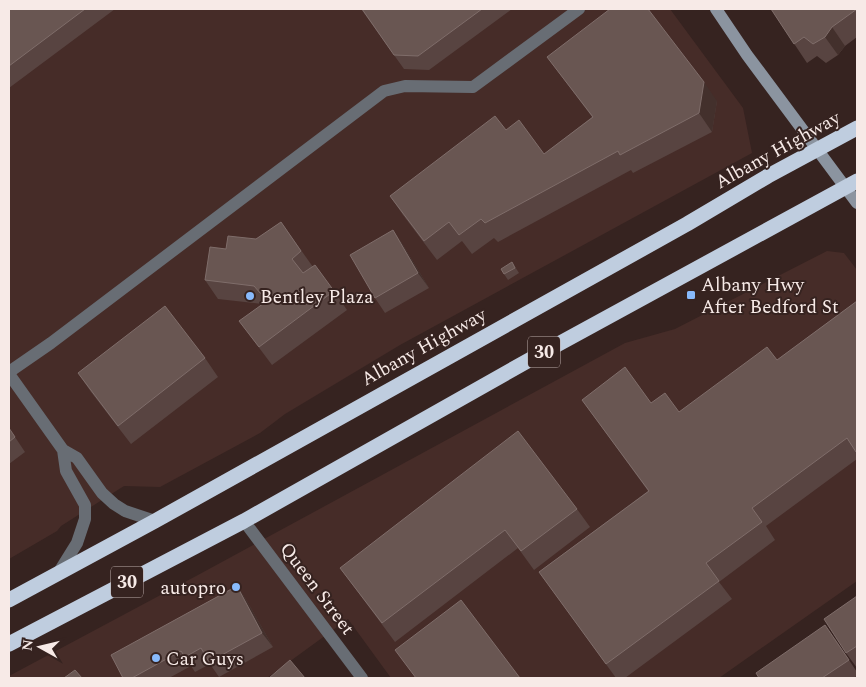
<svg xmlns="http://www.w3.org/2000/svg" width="866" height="687" font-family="Spectral,serif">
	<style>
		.built { fill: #462c28 }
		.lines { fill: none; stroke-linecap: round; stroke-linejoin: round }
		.lane { stroke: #686d74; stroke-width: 12 }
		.street { stroke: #686d74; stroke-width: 12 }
		.secondary { stroke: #8b94a0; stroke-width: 12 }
		.highway { stroke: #bfcddf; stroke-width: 15 }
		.wall { fill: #584441 }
		.shaded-wall { fill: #43302c }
		.building { fill: #695652; stroke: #7f6d6a }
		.poi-dot { fill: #88bafc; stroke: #362320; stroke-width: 2 }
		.labels { text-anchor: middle; stroke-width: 4; stroke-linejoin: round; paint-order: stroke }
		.shield { fill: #362320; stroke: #bdaeab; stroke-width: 1 }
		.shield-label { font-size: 18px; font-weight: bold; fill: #f7eae7 }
		.street-label { font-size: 19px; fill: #f7eae7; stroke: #362320 }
		.poi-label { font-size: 19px; fill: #f7eae7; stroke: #362320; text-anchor: start }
	</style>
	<rect width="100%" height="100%" fill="#362320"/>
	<!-- built -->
	<path class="built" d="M 9,9 L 670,9 L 743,108 L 752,153 L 400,345 L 285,414 L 260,433 L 160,487 L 124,486 L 61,526 L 57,531 L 9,559 Z
		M 827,251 L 844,253 L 857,270 L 857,581 L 719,678 L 391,678 L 348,619 L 267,678 L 9,678 L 9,676 L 198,575 L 625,343 L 675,329 Z"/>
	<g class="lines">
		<!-- lane -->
		<path class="lane" d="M 9,372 L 51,343 L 384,91 L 405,86 L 473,87 L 579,9
			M 9,374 L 63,450 L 77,458 L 102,493 L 114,504 L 125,511 L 155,521
			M 59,572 L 77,543 L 85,519 L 85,505 L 66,471 L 63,450"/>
		<!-- street -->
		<path class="street" d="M 244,521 L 362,678"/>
		<!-- secondary -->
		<path class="secondary" d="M 716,9 L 747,55 L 857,203"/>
		<!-- highway -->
		<path class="highway" d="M 9,600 L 155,521 L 687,224 L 768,176 L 857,128
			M 9,644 L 244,521 L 531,359 L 857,181"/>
	</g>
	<!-- wall -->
	<path class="wall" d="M 9,9 L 115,9 L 9,88 Z
		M 361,9 L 512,9 L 429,70 L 404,69 Z
		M 771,9 L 857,9 L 857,37 L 845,46 L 838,55 L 826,63 L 817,56 L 807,63 Z
		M 547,57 L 717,101 L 712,132 L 633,173 L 631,170 L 498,242 L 494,238 L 472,254 L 462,241 L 437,260 L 403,215 L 390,196 L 506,130 L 544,154 L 592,117 Z
		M 281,222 L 313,267 L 334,291 L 347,310 L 272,365 L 239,321 L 262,304 L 218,299 L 205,280 L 226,249 L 256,239 Z
		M 393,230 L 403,245 L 429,288 L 385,313 L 375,298 Z
		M 512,262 L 519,273 L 508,280 L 504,274 Z
		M 857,301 L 857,459 L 766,526 L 775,540 L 719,582 L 732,599 L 625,678 L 616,678 L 539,572 L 648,491 L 582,400 L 651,403 L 679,412 L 777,360 Z
		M 205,358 L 218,377 L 131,444 L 91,392 L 78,373 Z
		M 9,428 L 25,452 L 9,464 Z
		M 577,509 L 590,527 L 534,570 L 518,548 L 395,642 L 340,568 Z
		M 237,586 L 247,601 L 273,647 L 219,677 L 210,664 L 195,672 L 191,666 L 169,678 L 123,678 Z
		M 857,596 L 857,668 L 846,653 Z
		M 835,639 L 857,672 L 857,676 L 853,678 L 759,678 Z"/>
	<!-- shaded-wall -->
	<path class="shaded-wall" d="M 832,27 L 845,46 L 838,55 L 825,37 Z
		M 704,82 L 717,101 L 712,132 L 699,113 Z
		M 393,230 L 403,245 L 429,288 L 418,273 Z
		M 237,586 L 247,601 L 273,647 L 262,633 Z"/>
	<!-- building -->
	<path class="building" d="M 9,9 L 85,9 L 9,66 Z
		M 362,9 L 482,9 L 418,56 L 394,55 Z
		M 610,9 L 648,9 L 704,82 L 699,113 L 620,155 L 618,151 L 485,223 L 481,219 L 459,235 L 449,222 L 424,241 L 390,196 L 495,116 L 506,130 L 519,120 L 544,154 L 593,117 L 547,57 Z
		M 771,9 L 857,9 L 832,27 L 825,37 L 813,44 L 804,37 L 794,44 Z
		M 281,222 L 301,251 L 292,259 L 303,273 L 315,265 L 334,291 L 259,347 L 239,321 L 267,301 L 254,286 L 205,280 L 210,247 L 226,249 L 228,236 L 256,239 Z
		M 393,230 L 418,273 L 375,298 L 350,255 Z
		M 512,262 L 515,268 L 504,274 L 501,269 Z
		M 857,301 L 857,451 L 856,452 L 847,438 L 752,508 L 762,522 L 706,563 L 719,581 L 606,664 L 539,572 L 649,491 L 582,400 L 625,367 L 651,403 L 665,393 L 679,412 L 767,347 L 777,360 Z
		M 165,306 L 205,358 L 118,426 L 78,373 Z
		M 9,428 L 15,437 L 9,442 Z
		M 518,431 L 577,509 L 521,551 L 505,530 L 382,623 L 340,568 Z
		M 237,586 L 262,633 L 209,662 L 201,648 L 185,657 L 181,651 L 132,678 L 123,678 L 111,655 Z
		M 857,596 L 857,646 L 846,653 L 824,619 Z
		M 461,600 L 520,678 L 416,678 L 395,650 Z
		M 825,625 L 849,660 L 822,678 L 759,678 L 756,673 Z
		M 290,660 L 305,678 L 269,678 Z
		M 75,670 L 82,678 L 64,678 Z"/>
	<!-- markers -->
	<g class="poi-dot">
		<rect x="686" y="290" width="10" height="10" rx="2.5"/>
		<circle cx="250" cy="296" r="5"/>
		<circle cx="236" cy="587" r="5"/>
		<circle cx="156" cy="658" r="5"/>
	</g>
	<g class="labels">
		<!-- shield labels -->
		<g class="shield">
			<rect x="528" y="336.5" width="32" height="31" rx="4"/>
			<rect x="111" y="566.5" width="32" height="31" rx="4"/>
		</g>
		<g class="shield-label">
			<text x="544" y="358">30</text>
			<text x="127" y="588">30</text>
		</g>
		<!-- street labels -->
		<g class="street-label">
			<text transform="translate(777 149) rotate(-29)" y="7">Albany Highway</text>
			<text transform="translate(423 346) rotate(-29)" y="7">Albany Highway</text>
			<text transform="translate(318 588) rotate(53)" y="7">Queen Street</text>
		</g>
		<!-- poi labels -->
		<g class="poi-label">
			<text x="701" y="291">Albany Hwy<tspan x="701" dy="22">After Bedford St</tspan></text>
			<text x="260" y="303">Bentley Plaza</text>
			<text x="226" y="594" text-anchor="end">autopro</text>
			<text x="166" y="665">Car Guys</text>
		</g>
	</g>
	<!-- border -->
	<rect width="866" height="687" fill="none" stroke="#f7eae7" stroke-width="20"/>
	<!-- north arrow -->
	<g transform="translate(40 647) rotate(278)" stroke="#362320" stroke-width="4" paint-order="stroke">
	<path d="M0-4L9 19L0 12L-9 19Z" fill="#f7eae7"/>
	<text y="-8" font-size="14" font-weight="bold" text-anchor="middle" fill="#f7eae7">N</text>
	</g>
</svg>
